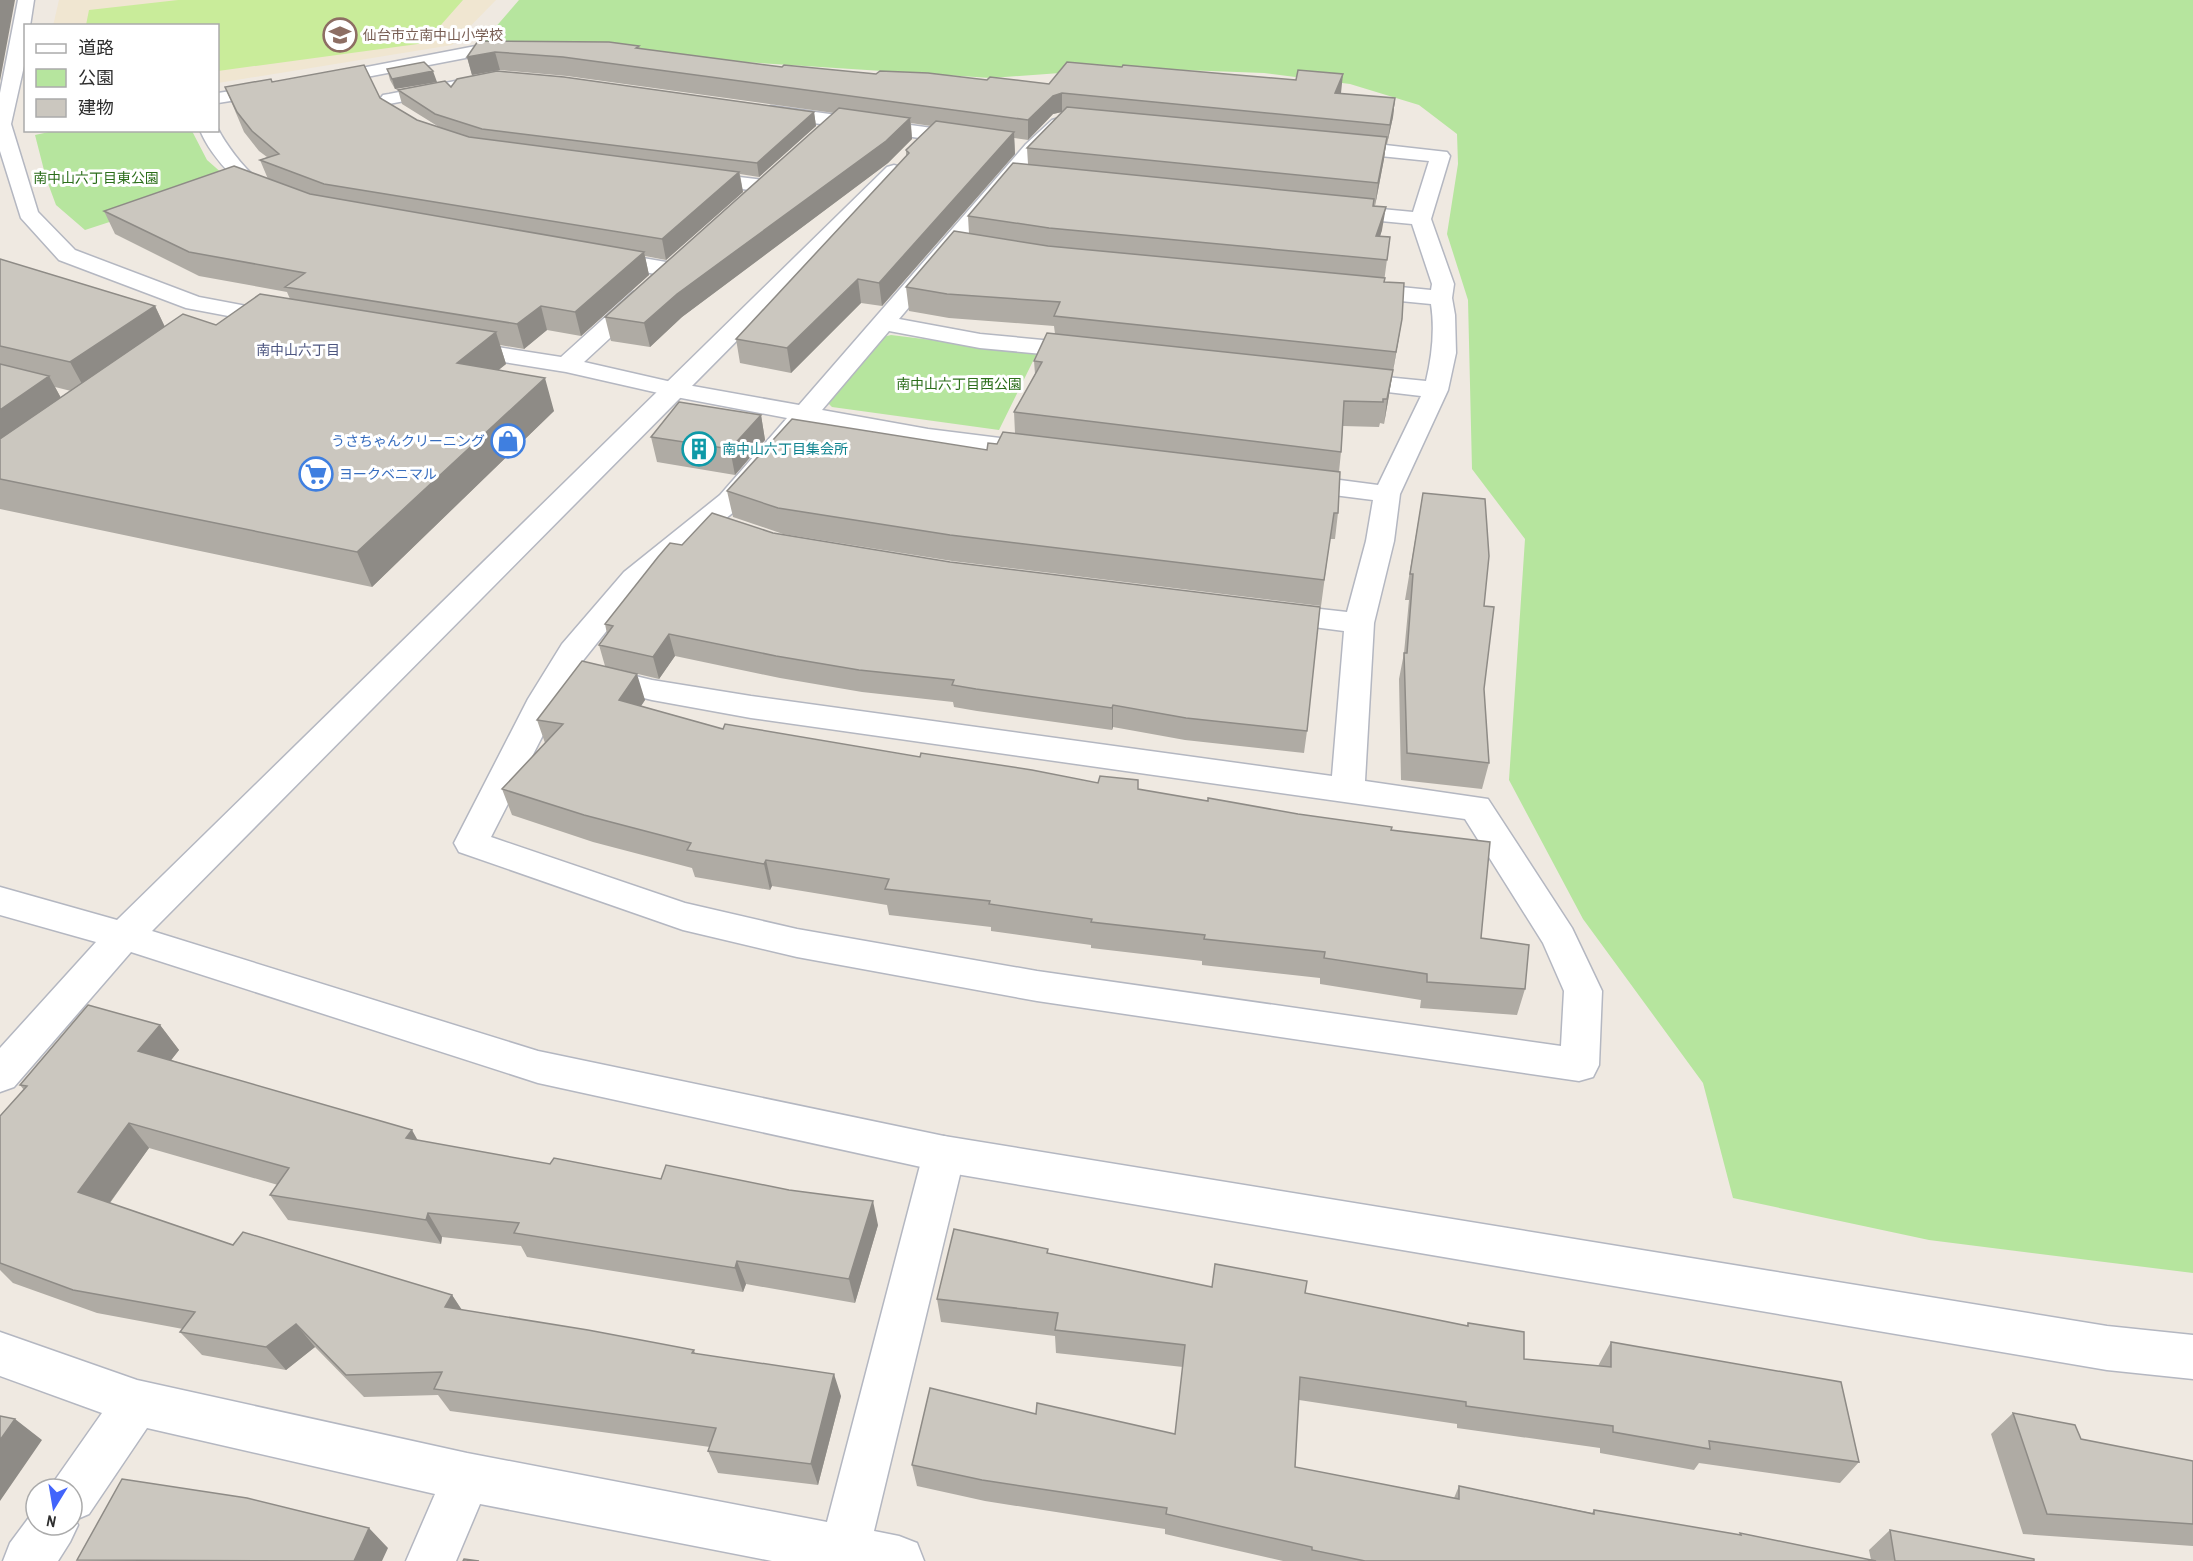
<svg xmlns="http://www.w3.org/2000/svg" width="2193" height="1561" font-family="'Archivo Narrow','Noto Sans JP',sans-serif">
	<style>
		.education { fill: #f0e6d1 }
		.green { fill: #b6e59e }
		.pitch { fill: #c9ec9a }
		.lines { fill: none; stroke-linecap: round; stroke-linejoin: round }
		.minor-casing { stroke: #b4b7c1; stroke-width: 3 }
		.tertiary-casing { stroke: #b4b7c1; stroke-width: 3 }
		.minor { fill: #fff; fill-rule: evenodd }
		.tertiary { fill: #fff; fill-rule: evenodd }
		.wall { fill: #afaba4; fill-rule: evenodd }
		.shaded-wall { fill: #8e8b86 }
		.building { fill: #cbc7bf; stroke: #8e8b86; stroke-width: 1.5 }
		.labels { text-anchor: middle; stroke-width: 6; stroke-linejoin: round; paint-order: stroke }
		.far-education-label { font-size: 14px; fill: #785e54; stroke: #fff; text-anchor: start }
		.far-park-label { font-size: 14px; fill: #2c6e1b; stroke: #fff }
		.far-neighbourhood-label { font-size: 14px; fill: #4d5680; stroke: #fff }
		.far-shop-label { font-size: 14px; fill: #366cbe; stroke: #fff; text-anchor: end }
		.far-culture-label { font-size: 14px; fill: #0d838f; stroke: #fff; text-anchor: start }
	</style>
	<rect width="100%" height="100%" fill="#efe9e1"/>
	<!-- education -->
	<path class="education" d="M 59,0 L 496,0 L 452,45 L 218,83 L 218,26 L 53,26 Z"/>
	<!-- green -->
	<path class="green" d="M 519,0 L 2193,0 L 2193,1273 L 1929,1240 L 1733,1198 L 1703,1083 L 1583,919 L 1509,780 L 1525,539 L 1472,469 L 1468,300 L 1447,234 L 1458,164 L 1457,134 L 1419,105 L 1350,84 L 1264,73 L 1128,68 L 991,78 L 480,45 Z
		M 58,130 L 192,131 L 207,160 L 232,182 L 85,230 L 56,205 L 46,178 L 35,135 Z
		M 891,335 L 1037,353 L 999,430 L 832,407 L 825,400 L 879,338 Z"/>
	<!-- pitch -->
	<path class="pitch" d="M 178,0 L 463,0 L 425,43 L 218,71 L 218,26 L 86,25 L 89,10 Z"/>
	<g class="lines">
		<defs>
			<path id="minor" d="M 18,0 L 34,0 L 30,26 L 26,26 L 26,57 L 11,124 L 38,212 L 75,250 L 199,297 L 289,314 L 293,319 L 289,324 L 281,326 L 186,308 L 59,260 L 21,218 L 0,151 L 0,93 Z
				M 516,44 L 522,45 L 525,49 L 522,53 L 481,55 L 325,85 L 319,84 L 316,80 L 319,76 L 325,75 L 481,45 Z
				M 496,73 L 502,74 L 505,78 L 502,82 L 389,104 L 383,103 L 380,99 L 383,95 L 389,94 Z
				M 274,84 L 280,85 L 283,89 L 280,93 L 218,103 L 218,93 Z
				M 771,106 L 969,133 L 976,135 L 979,139 L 976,143 L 969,145 L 764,116 L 762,112 L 764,108 Z
				M 1059,118 L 1066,120 L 1068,124 L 1066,128 L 1040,152 L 899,319 L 980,334 L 1085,344 L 1093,346 L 1097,351 L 1093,356 L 1085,358 L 980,348 L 889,331 L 822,410 L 928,429 L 1031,442 L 1040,445 L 1044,450 L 1040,455 L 1031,458 L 928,445 L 811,423 L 740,507 L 644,584 L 581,663 L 652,680 L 751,696 L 1332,776 L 1344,631 L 1275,622 L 1265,620 L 1260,613 L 1265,606 L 1275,604 L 1347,612 L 1366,541 L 1373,500 L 1294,490 L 1285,488 L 1281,482 L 1285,476 L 1294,474 L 1378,485 L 1421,396 L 1345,387 L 1336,385 L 1333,380 L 1336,375 L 1345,373 L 1426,381 C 1432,356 1435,330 1431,304 L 1359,297 L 1351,295 L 1348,290 L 1351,285 L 1359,283 L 1431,290 L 1432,284 L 1412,224 L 1339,217 L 1332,215 L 1329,211 L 1332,207 L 1339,205 L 1413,212 L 1429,161 L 1341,152 L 1334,150 L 1331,146 L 1334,142 L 1341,140 L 1447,152 L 1450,156 L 1431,219 L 1454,284 L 1452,298 L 1455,315 L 1456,353 L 1448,390 L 1400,494 L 1394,541 L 1374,623 L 1365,781 L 1488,799 L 1572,928 L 1602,991 L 1599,1065 L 1593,1077 L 1579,1081 L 1037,1001 L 797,957 L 683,930 L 459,852 L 454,843 L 528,699 L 562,644 L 624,572 L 720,495 L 787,418 L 676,397 L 566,372 L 459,355 L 451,353 L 447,348 L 451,343 L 459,341 L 561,357 L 633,292 L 641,290 L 649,292 L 652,297 L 649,302 L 584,362 L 676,383 L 799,405 L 1026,144 L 1052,120 ZM 571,680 L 652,700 L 751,718 L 1465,819 L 1543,943 L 1564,991 L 1561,1046 L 1037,971 L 797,929 L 685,903 L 491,837 Z
				M 218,129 C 225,143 244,169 257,178 C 266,183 277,182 283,191 L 280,195 C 249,203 210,156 200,130 L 218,130 Z
				M 698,172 L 764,180 L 771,182 L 774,186 L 771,190 L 764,192 L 691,182 L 688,178 L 691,174 Z
				M 602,251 L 672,263 L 680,265 L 683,270 L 680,275 L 672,277 L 594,263 L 591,258 L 594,253 Z
				M 944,1136 L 959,1141 L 965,1154 L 874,1531 L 899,1536 L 917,1543 L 924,1561 L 772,1561 L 480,1504 L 456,1561 L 406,1561 L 435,1494 L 147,1428 L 89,1514 L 75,1520 L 78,1525 L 70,1542 L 58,1561 L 3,1561 L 10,1543 L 36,1508 L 36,1525 L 72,1525 L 72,1489 L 51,1489 L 55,1480 L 102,1413 L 0,1376 L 0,1332 L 137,1380 L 467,1453 L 827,1522 L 923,1154 L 929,1141 Z"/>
			<path id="tertiary" d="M 894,165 L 901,167 L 904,171 L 901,175 L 152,931 L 538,1051 L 944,1136 L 2107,1326 L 2193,1335 L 2193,1379 L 2107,1370 L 944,1172 L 538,1083 L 131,952 L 14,1087 L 0,1092 L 0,1048 L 96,942 L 0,915 L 0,887 L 117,920 L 887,167 Z"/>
		</defs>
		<!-- minor casing -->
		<use href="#minor" class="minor-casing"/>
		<!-- tertiary casing -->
		<use href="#tertiary" class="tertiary-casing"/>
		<!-- minor -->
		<use href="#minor" class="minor"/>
		<!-- tertiary -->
		<use href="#tertiary" class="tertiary"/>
	</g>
	<!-- wall -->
	<path class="wall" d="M 478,41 L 639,46 L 640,49 L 782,67 L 876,74 L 1049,84 L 1341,94 L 1395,98 L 1393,117 L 1387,144 L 1386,144 L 1384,159 L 1375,206 L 1382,230 L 1380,236 L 1390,237 L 1384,282 L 1402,319 L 1384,424 L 1380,423 L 1379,427 L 1343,426 L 1341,452 L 1339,472 L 1338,513 L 1335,539 L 1330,539 L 1321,606 L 952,561 L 783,534 L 733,517 L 727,491 L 987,450 L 1015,433 L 1014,412 L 1035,374 L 1034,361 L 1055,334 L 1054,326 L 949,318 L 909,311 L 906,287 L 969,234 L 968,216 L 1028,164 L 1027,148 L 1062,112 L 1053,114 L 1028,140 L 1014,138 L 1015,154 L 882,306 L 861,303 L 791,373 L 740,363 L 736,339 L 906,156 L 906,150 L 931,126 L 911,123 L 912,139 L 888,163 L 682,317 L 650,347 L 611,341 L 605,317 L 834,113 L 567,76 L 500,70 L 472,75 L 467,57 Z
		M 387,69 L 437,82 L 395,89 L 390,80 Z
		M 272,82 L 380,98 L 417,120 L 439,127 L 402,104 L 398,90 L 451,87 L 814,112 L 816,126 L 759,177 L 740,174 L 743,192 L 666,260 L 645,256 L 649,275 L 581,336 L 547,330 L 524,349 L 500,345 L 506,364 L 498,370 L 554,411 L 372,587 L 0,509 L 0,259 L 155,306 L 165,327 L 216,325 L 290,299 L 287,292 L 199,276 L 115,234 L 104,211 L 268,179 L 260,160 L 267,157 L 259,151 L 244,132 L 233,106 L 225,87 ZM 55,387 L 71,391 L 61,398 Z
		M 761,415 L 765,440 L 735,475 L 657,462 L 651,437 Z
		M 1423,493 L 1484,606 L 1484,689 L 1489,763 L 1482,789 L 1401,780 L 1399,679 L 1404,653 L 1409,600 L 1405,600 Z
		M 605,624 L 1307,731 L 1304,753 L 1185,740 L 1113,727 L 1112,730 L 977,711 L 954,707 L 953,702 L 862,692 L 780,678 L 675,656 L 659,679 L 617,669 L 645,700 L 641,706 L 723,729 L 1098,783 L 1208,801 L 1298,814 L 1391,830 L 1525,989 L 1517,1015 L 1420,1008 L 1421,1000 L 1320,984 L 1320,978 L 1202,965 L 1202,961 L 1091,948 L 1091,945 L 991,931 L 991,927 L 889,915 L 887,905 L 772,886 L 770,890 L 695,877 L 692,868 L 593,842 L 512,815 L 502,789 L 545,743 L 537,720 L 605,666 L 599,645 L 607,634 Z
		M 160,1025 L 179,1050 L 171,1060 L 418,1141 L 878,1225 L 855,1303 L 746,1284 L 743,1292 L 527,1257 L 521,1246 L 442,1237 L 441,1244 L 288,1220 L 270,1195 L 278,1185 L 149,1148 L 110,1203 L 233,1245 L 452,1295 L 462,1310 L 694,1350 L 695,1353 L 841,1396 L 818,1485 L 718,1473 L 708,1451 L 710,1447 L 450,1411 L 438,1395 L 364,1397 L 315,1347 L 286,1370 L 202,1355 L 180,1332 L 183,1329 L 97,1313 L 13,1283 L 0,1270 L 0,1116 L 24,1090 L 20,1085 Z
		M 1048,1253 L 1212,1287 L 1305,1293 L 1467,1326 L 1468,1323 L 1524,1359 L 1598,1366 L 1611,1342 L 1859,1462 L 1840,1483 L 1699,1463 L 1694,1470 L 1600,1453 L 1600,1448 L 1457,1428 L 1457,1424 L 1299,1400 L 1295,1467 L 1454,1498 L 1459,1486 L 1592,1513 L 1594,1510 L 1739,1535 L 1740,1533 L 1871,1560 L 1869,1550 L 1890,1530 L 2034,1561 L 1283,1561 L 1165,1534 L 1165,1529 L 985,1501 L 917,1486 L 912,1465 L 1036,1414 L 1175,1434 L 1183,1367 L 1056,1353 L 1055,1336 L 941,1322 L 937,1299 Z
		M 2013,1413 L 2081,1439 L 2193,1461 L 2193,1546 L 2023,1534 L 1991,1434 Z"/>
	<!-- shaded-wall -->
	<path class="shaded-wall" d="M 0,0 L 15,0 L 0,81 Z
		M 495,52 L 500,70 L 472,75 L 467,57 Z
		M 433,71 L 437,82 L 395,89 L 392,79 Z
		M 1343,74 L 1341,93 L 1333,112 L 1335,93 Z
		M 1062,93 L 1062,112 L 1053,114 L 1028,140 L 1028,120 L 1053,96 Z
		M 1395,98 L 1393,117 L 1387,144 L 1390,125 Z
		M 814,112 L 816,126 L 759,177 L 757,163 Z
		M 910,118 L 912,139 L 888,163 L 682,317 L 650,347 L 644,323 L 677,294 Z
		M 1014,132 L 1015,154 L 882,306 L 879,283 Z
		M 1387,137 L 1384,159 L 1375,206 L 1378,183 Z
		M 739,172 L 743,192 L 666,260 L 662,239 Z
		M 1386,207 L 1382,230 L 1373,259 L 1376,236 Z
		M 644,252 L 649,275 L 581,336 L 575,312 Z
		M 858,279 L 861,303 L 791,373 L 787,348 Z
		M 155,306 L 170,338 L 88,395 L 70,362 Z
		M 541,306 L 547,330 L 524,349 L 517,324 Z
		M 1402,319 L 1398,343 L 1392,376 L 1396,352 Z
		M 496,332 L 506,364 L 467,396 L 457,363 Z
		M 1393,370 L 1389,395 L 1384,424 L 1387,399 Z
		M 49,376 L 67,409 L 0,456 L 0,410 Z
		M 545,378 L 554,411 L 372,587 L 357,552 Z
		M 761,415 L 765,440 L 735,475 L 730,449 Z
		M 669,634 L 675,656 L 659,679 L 653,657 Z
		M 637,674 L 645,700 L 627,727 L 619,700 Z
		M 1113,705 L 1113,727 L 1112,730 L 1112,708 Z
		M 766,860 L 772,886 L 770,890 L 764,864 Z
		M 160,1025 L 179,1050 L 158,1077 L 138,1051 Z
		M 129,1123 L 149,1148 L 100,1216 L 78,1192 Z
		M 412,1130 L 426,1155 L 406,1138 Z
		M 873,1201 L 878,1225 L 855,1303 L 849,1279 Z
		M 428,1213 L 442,1237 L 441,1244 L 426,1220 Z
		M 737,1261 L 746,1284 L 743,1292 L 735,1268 Z
		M 452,1295 L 467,1318 L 445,1307 Z
		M 296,1324 L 315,1347 L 286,1370 L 266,1347 Z
		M 834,1374 L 841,1396 L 818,1485 L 811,1464 Z
		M 15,1419 L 42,1440 L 0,1501 L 0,1440 Z
		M 369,1528 L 388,1548 L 382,1561 L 354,1561 Z"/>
	<!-- building -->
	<path class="building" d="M 478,41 L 609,42 L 639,46 L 636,48 L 782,67 L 784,65 L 876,74 L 880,71 L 928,73 L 987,80 L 990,77 L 1049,84 L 1067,62 L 1122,67 L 1123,65 L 1296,80 L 1298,70 L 1343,74 L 1335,93 L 1395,98 L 1390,125 L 1062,93 L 1053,96 L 1028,120 L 563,57 L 495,52 L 467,57 Z
		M 424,62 L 433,71 L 392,79 L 387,69 Z
		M 364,65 L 380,98 L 417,120 L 469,137 L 739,172 L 662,239 L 324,184 L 260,160 L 279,154 L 252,131 L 237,112 L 225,87 L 271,79 L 272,82 Z
		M 497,71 L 564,77 L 814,112 L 757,163 L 482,129 L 435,114 L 398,90 L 445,81 L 451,87 L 457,79 Z
		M 1067,107 L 1387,137 L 1378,183 L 1027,148 Z
		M 839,108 L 910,118 L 886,141 L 677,294 L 644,323 L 605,317 Z
		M 936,121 L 1014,132 L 879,283 L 858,279 L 787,348 L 736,339 L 909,153 L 906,150 Z
		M 1013,163 L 1374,199 L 1373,206 L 1386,207 L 1376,236 L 1390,237 L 1387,260 L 1049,228 L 968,216 Z
		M 234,166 L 310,194 L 644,252 L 575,312 L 541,306 L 517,324 L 285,287 L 305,273 L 189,252 L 104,211 Z
		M 954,231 L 1048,246 L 1385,278 L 1384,282 L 1404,283 L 1402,319 L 1396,352 L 1054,316 L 1060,302 L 947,294 L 906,287 Z
		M 0,259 L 155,306 L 70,362 L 0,346 Z
		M 260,294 L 496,332 L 457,363 L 545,378 L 357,552 L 0,479 L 0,439 L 183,314 L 216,325 Z
		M 1047,333 L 1393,370 L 1387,399 L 1383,399 L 1383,402 L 1344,401 L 1341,452 L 1014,412 L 1042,362 L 1034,361 Z
		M 0,364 L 49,376 L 0,410 Z
		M 679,402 L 761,415 L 730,449 L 651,437 Z
		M 792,419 L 987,450 L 988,443 L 997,444 L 1003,432 L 1340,472 L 1338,513 L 1334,513 L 1324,580 L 950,535 L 778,508 L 727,491 Z
		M 1423,493 L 1485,499 L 1489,556 L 1484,606 L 1494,607 L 1484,689 L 1489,763 L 1407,753 L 1404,653 L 1407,653 L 1413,574 L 1410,574 Z
		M 712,513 L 773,533 L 950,562 L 1320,607 L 1307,731 L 1186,718 L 1113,705 L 1112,708 L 976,689 L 952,685 L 954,680 L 859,670 L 776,656 L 669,634 L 653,657 L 599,645 L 613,626 L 605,624 L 658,557 L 670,543 L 682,545 Z
		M 582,661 L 637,674 L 619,700 L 723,729 L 725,724 L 920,757 L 921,753 L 1032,770 L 1098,783 L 1100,776 L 1138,780 L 1138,789 L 1208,801 L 1208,798 L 1298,814 L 1392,827 L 1391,830 L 1490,842 L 1481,938 L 1529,945 L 1525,989 L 1427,982 L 1427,974 L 1324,958 L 1325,952 L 1204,939 L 1205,935 L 1091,922 L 1092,919 L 989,904 L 990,901 L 885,889 L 889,879 L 766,860 L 764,864 L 687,850 L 691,843 L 584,815 L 502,789 L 563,724 L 537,720 Z
		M 88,1005 L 160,1025 L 138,1051 L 412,1130 L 406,1138 L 550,1164 L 554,1158 L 661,1179 L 666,1165 L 789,1190 L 873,1201 L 849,1279 L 737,1261 L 735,1268 L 514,1233 L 519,1223 L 428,1213 L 426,1220 L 270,1195 L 289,1168 L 129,1123 L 78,1192 L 233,1245 L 243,1232 L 452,1295 L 445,1307 L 588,1330 L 694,1350 L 692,1353 L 834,1374 L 811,1464 L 708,1451 L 716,1428 L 434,1389 L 442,1372 L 346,1375 L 296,1324 L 266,1347 L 180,1332 L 195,1312 L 73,1290 L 0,1263 L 0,1116 L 27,1086 L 20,1085 Z
		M 954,1229 L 1048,1249 L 1047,1253 L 1212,1287 L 1215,1264 L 1307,1281 L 1305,1293 L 1468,1326 L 1468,1323 L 1524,1332 L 1524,1359 L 1611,1367 L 1611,1342 L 1841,1382 L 1859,1462 L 1709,1441 L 1710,1449 L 1613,1432 L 1613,1426 L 1466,1406 L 1466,1402 L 1300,1377 L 1295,1467 L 1459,1499 L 1459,1486 L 1594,1514 L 1594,1510 L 1741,1535 L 1740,1533 L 1876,1561 L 1365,1561 L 1312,1550 L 1312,1547 L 1166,1514 L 1167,1508 L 982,1480 L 912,1465 L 930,1388 L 1036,1414 L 1037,1403 L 1175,1434 L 1185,1345 L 1055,1330 L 1058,1313 L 937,1299 Z
		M 2013,1413 L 2075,1425 L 2081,1439 L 2193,1461 L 2193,1524 L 2047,1514 Z
		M 0,1416 L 15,1419 L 0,1440 Z
		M 122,1479 L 247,1498 L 369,1528 L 354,1561 L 77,1560 Z
		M 1890,1530 L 2034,1559 L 2034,1561 L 1895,1561 Z
		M 464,1559 L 479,1561 L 463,1561 Z"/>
	<!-- icons -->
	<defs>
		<symbol id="school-ring" viewBox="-11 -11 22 22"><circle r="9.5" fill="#fff" stroke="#8d6e63" stroke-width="1.5"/><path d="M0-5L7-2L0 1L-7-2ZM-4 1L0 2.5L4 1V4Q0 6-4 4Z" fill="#8d6e63"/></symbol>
		<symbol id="shop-ring" viewBox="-11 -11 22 22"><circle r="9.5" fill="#fff" stroke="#3f7fe0" stroke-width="1.5"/><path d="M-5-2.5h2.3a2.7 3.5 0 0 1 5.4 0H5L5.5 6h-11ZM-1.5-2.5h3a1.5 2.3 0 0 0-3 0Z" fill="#3f7fe0"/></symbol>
		<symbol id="building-ring" viewBox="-11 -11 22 22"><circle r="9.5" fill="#fff" stroke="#0f9aa8" stroke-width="1.5"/><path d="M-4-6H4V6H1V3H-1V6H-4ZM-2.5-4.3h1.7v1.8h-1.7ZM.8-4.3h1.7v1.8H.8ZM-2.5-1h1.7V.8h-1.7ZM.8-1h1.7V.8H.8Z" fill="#0f9aa8"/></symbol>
		<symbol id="supermarket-ring" viewBox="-11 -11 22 22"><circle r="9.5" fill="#fff" stroke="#3f7fe0" stroke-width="1.5"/><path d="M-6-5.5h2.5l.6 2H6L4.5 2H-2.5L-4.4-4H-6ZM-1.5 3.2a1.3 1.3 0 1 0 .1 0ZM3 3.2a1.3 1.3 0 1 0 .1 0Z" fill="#3f7fe0"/></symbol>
	</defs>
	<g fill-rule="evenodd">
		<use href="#school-ring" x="321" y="16" width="38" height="38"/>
		<use href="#shop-ring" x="489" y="422" width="38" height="38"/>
		<use href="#building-ring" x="680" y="430" width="38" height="38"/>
		<use href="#supermarket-ring" x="297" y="455" width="38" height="38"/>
	</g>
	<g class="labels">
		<!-- far-education labels -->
		<g class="far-education-label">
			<text x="363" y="40">仙台市立南中山小学校</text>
		</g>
		<!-- far-park labels -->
		<g class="far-park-label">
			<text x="96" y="183">南中山六丁目東公園</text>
			<text x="959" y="389">南中山六丁目西公園</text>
		</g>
		<!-- far-neighbourhood labels -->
		<g class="far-neighbourhood-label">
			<text x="298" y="355">南中山六丁目</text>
		</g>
		<!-- far-shop labels -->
		<g class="far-shop-label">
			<text x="485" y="446">うさちゃんクリーニング</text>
			<text x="339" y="479" text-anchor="start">ヨークベニマル</text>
		</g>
		<!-- far-culture labels -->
		<g class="far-culture-label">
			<text x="722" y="454">南中山六丁目集会所</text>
		</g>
	</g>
	<!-- legend -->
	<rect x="24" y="24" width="195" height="108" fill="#ffffff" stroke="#ababab" stroke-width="1.5"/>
	<rect x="36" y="44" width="30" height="9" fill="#ffffff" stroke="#ababab" stroke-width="1.5"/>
	<text x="78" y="54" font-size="18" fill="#2e2e2e">道路</text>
	<rect x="36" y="69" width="30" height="18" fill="#b6e59e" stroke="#ababab" stroke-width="1.5"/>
	<text x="78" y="84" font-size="18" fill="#2e2e2e">公園</text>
	<rect x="36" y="99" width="30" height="18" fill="#cbc7bf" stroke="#ababab" stroke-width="1.5"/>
	<text x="78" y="114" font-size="18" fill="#2e2e2e">建物</text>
	<!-- north arrow -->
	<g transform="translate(54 1507) rotate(191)"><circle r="28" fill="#ffffff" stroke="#ababab" stroke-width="1.5"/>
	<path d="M0-4.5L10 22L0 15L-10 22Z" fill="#4264fb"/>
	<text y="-9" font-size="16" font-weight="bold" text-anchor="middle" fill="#2e2e2e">N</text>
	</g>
</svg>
